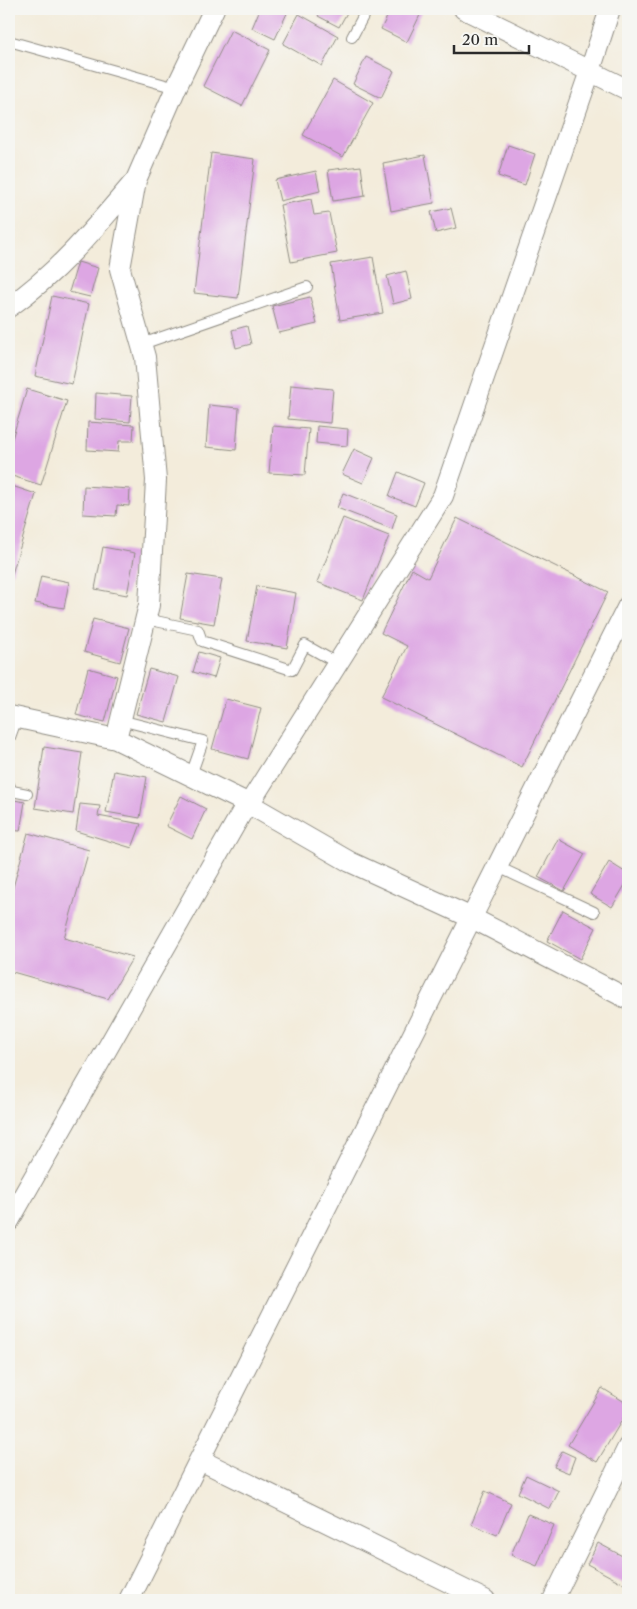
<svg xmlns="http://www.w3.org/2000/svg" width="637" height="1609" font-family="'Libre Caslon Text',serif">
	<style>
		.building { fill: #dda6e3 }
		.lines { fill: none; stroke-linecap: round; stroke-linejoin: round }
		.service-casing { stroke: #8f8c83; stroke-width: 12 }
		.minor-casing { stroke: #8f8c83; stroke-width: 22 }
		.service { stroke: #fff; stroke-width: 10 }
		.minor { stroke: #fff; stroke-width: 20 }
	</style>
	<rect width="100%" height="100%" fill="#f6f6f2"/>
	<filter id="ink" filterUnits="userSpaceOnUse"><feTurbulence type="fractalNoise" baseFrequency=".02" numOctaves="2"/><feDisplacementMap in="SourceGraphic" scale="10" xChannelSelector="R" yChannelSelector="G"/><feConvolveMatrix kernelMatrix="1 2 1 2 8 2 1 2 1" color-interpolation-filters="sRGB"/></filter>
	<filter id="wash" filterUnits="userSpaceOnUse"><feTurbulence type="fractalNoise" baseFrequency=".0096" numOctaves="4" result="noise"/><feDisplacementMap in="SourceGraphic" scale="20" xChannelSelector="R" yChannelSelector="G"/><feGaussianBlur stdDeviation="1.12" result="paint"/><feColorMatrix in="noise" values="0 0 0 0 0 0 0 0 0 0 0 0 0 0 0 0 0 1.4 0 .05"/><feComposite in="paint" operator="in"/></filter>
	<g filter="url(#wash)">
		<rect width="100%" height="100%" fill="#f3ecdb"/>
		<g id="blocks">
			<!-- building -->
			<path class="building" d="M 260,9 L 289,9 L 275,39 L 252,28 Z
				M 322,9 L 349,9 L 339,27 L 318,16 Z
				M 391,9 L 413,9 L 421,13 L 407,42 L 381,29 Z
				M 299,14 L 338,36 L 322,66 L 283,44 Z
				M 231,30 L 270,50 L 242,106 L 203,86 Z
				M 366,57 L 394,71 L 381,98 L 353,84 Z
				M 333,80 L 373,103 L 343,157 L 303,135 Z
				M 508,145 L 535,154 L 525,185 L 498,176 Z
				M 211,153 L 255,159 L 238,298 L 194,293 Z
				M 425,155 L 434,203 L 391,211 L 383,163 Z
				M 361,166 L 365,196 L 333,201 L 328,170 Z
				M 316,171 L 320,191 L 280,201 L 275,180 Z
				M 311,199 L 314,215 L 329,213 L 337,253 L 291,262 L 280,205 Z
				M 451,208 L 456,228 L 436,233 L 431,212 Z
				M 373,257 L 383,313 L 340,320 L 331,264 Z
				M 78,262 L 98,268 L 90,297 L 69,292 Z
				M 406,271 L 412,299 L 393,304 L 387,276 Z
				M 52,296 L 89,304 L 72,384 L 35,376 Z
				M 310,297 L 317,324 L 279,333 L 272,306 Z
				M 247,326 L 251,344 L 236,348 L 232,330 Z
				M 291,385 L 333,389 L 330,423 L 288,419 Z
				M 27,389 L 67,401 L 41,485 L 9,475 L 9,449 Z
				M 96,393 L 132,396 L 130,422 L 95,419 Z
				M 209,405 L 239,408 L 236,450 L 206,447 Z
				M 88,422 L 134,425 L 133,441 L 119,441 L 118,452 L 87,450 Z
				M 273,426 L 309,429 L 305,475 L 269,473 Z
				M 317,426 L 348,429 L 347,446 L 316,443 Z
				M 354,449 L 374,458 L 363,483 L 342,474 Z
				M 398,472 L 424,483 L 415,506 L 389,496 Z
				M 9,485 L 36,494 L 9,584 Z
				M 84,486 L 130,489 L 129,506 L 117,505 L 116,516 L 83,514 Z
				M 343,493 L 397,514 L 392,529 L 337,508 Z
				M 343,518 L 389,536 L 363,600 L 317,582 Z
				M 457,518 L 608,592 L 522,767 L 381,697 L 407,646 L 381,633 L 412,569 L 428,578 Z
				M 103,547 L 135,553 L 127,595 L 95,589 Z
				M 188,574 L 222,579 L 214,624 L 180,618 Z
				M 41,576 L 69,582 L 64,608 L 35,603 Z
				M 257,586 L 296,593 L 287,648 L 247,641 Z
				M 93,619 L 129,628 L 120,662 L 84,652 Z
				M 199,652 L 220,658 L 214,678 L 193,672 Z
				M 88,668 L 117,676 L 105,722 L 76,715 Z
				M 149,669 L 179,677 L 166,722 L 136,714 Z
				M 226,699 L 261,708 L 248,759 L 212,749 Z
				M 44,747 L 82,753 L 73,814 L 35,808 Z
				M 114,771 L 147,777 L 140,818 L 106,812 Z
				M 181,796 L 206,809 L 192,839 L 166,826 Z
				M 9,799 L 25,802 L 20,831 L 9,830 Z
				M 80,804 L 100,806 L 98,816 L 141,824 L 132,848 L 76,831 Z
				M 28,833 L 89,850 L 64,938 L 133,957 L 108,999 L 9,971 L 9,902 Z
				M 558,839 L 585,854 L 564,891 L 538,877 Z
				M 609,862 L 628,874 L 628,880 L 612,907 L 590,894 Z
				M 563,910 L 596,928 L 580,959 L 547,941 Z
				M 602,1388 L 628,1404 L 628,1410 L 597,1462 L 568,1445 Z
				M 562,1451 L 575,1457 L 569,1473 L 554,1467 Z
				M 526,1475 L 559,1491 L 550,1509 L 518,1493 Z
				M 485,1491 L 511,1503 L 497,1535 L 471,1524 Z
				M 528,1514 L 554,1525 L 537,1566 L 511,1555 Z
				M 598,1543 L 628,1559 L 628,1586 L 587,1564 Z"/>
		</g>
	</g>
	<g filter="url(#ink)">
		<use href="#blocks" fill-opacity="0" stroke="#8f8c83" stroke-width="1"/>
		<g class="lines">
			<defs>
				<path id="service" d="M 352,37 L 367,9
					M 9,41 L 176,88
					M 142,344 L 307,287
					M 146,619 L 198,630 L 202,641 L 292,670 L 305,645 L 337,663
					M 120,720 L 203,741 L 191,775
					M 9,740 L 17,718
					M 9,785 L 12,791 L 27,794
					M 498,867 L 594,912"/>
				<path id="minor" d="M 464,9 L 628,90
					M 9,307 C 58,273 96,227 135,181
					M 9,716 L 116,739 L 249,804 L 350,862 L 472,918 L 628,999
					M 116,739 L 149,605 L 156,480 L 145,357 L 120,269 L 136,180 L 176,88 L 214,9
					M 9,1221 L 242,812 L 249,804 L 443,496 L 590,71 L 610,9
					M 200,1460 L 485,1600
					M 129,1600 L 628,606
					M 553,1600 L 628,1447"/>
			</defs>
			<!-- service casing -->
			<use href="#service" class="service-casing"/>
			<!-- minor casing -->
			<use href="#minor" class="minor-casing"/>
			<!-- service -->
			<use href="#service" class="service"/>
			<!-- minor -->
			<use href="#minor" class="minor"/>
		</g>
	</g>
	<!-- margin -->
	<rect width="637" height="1609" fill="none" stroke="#f6f6f2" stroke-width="30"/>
	<!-- scale -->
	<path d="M454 45v8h75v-8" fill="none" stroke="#2b2b2b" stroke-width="2.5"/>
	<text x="462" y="45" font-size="15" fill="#2b2b2b" stroke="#f6f6f2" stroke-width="4" paint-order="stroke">20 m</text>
</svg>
